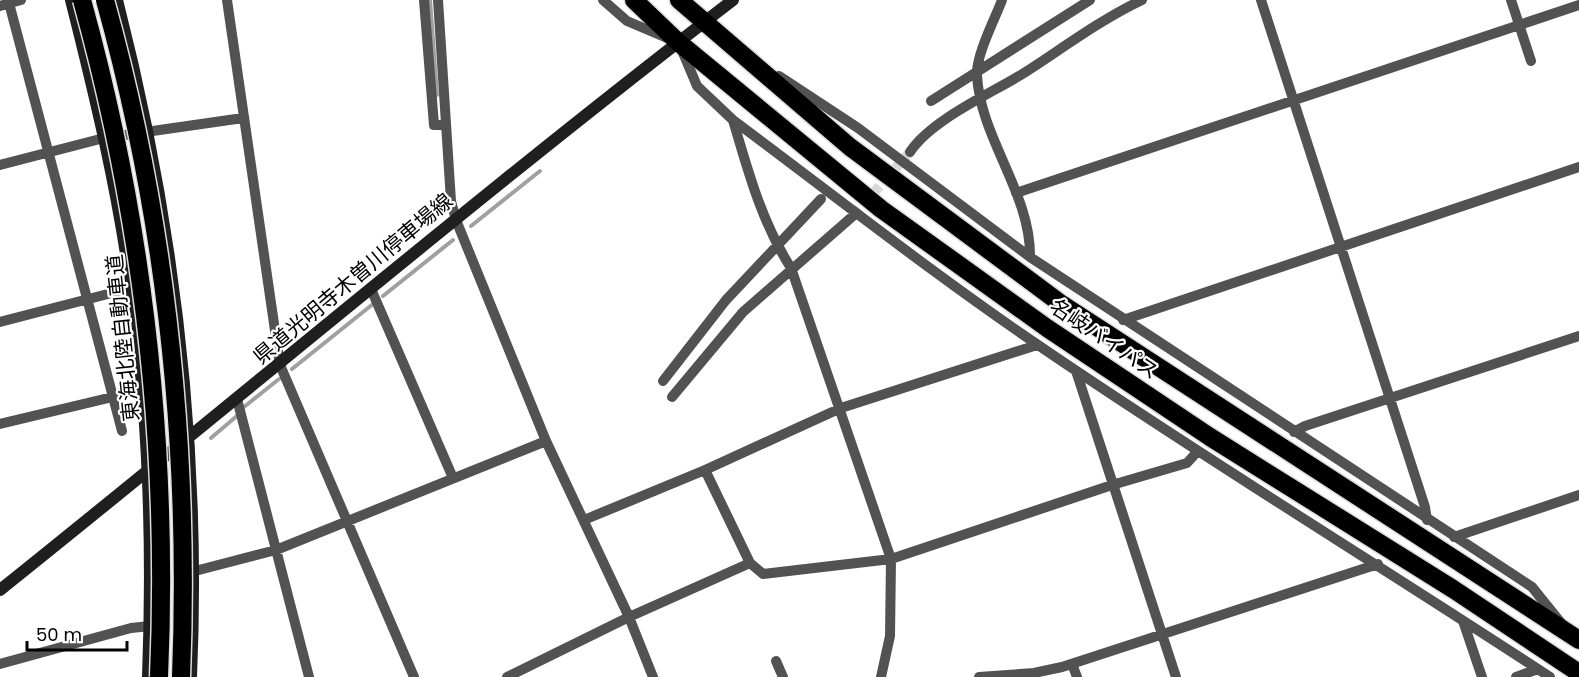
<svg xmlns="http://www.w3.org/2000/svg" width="1579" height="677" font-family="Poppins,'Noto Sans JP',sans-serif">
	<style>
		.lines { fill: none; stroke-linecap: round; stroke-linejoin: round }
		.stream { stroke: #a0a0a0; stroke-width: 4 }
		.street-tunnel { stroke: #d9d9d9; stroke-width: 10; stroke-dasharray: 10 5; stroke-linecap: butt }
		.highway-casing { stroke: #dbdbdb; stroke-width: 21 }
		.street { stroke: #525252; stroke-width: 10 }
		.secondary { stroke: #1f1f1f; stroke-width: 12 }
		.highway { stroke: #000; stroke-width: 18 }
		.highway-bridge-casing { stroke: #dbdbdb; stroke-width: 21; stroke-linecap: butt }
		.highway-bridge { stroke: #000; stroke-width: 18 }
		.labels { text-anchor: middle; stroke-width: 4.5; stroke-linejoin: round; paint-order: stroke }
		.street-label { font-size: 21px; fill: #000; stroke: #fff }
	</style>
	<rect width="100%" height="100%" fill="#fff"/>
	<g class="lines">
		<!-- stream -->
		<path class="stream" d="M 430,0 L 437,95
			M 471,226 L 540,171
			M 383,296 L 453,240
			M 292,369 L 373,304
			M 244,407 L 279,379
			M 211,438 L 238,415"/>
		<!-- street-tunnel -->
		<path class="street-tunnel" d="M 853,216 L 910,152"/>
		<defs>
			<path id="highway" d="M 634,0 L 678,42 L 881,209 L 1047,328 L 1210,437 L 1453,589 L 1579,673
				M 679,0 L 850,147 L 1060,303 L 1579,640"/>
		</defs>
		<!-- highway casing -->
		<use href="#highway" class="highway-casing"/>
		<!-- street -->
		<path class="street" d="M 227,0 L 280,365 L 414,677
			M 424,0 L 434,125 L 446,125
			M 438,0 L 451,201 L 456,220 L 546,441 L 629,617 L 653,677
			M 603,0 L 627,21 L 667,38
			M 1002,0 C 995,19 976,55 977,75 C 980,138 1031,193 1030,257
			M 1261,0 L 1425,507 L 1427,520
			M 1511,0 L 1531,61
			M 9,3 L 122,431
			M 0,6 L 21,0
			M 681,48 L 697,86 L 733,120 C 835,196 936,276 1041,347 C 1208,461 1381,566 1550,677
			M 779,76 L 858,128 L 1030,257 L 1532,587 L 1561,623
			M 931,101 L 1090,0
			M 733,120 C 748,171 762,223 791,268 L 891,559 L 890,636 L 881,677
			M 910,152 C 931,120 990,94 1024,73 C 1063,48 1100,20 1142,0
			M 0,165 L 104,138 L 243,118
			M 1016,193 L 1579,5
			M 371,289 L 453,478
			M 1123,320 L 1579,167
			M 0,322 L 131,288
			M 1076,371 L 1176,677
			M 663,381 L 726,300 L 821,199
			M 672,397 L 743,312 L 853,216
			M 237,399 L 309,677
			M 0,424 L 142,390
			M 1294,432 L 1305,426 L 1579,336
			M 705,470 L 750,563 L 763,574 L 891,559 L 1112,485 L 1187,463 L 1197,452
			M 584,520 L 705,470 L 841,408 L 1037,345
			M 1454,537 L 1579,495
			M 195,571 L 276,550 L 546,441
			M 1463,621 L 1482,677
			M 776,661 L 783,677
			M 0,664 L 131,628 L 150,626
			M 1072,664 L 1077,677
			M 507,677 L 629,617 L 750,563
			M 979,677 L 1034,673 L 1062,667 L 1378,564
			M 1516,677 L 1538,669"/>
		<!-- secondary -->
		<path class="secondary" d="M 71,0 C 95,95 118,191 131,288 C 149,417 153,547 148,677
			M 117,0 C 174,222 201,448 191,677
			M 0,590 C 245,394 484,191 733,0"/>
		<!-- highway -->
		<use href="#highway" class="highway"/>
		<defs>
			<path id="highway-bridge" d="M 82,0 C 143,220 169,449 159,677
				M 105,0 C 166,220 190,449 181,677"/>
		</defs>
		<!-- highway-bridge casing -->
		<use href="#highway-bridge" class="highway-bridge-casing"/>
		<!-- highway-bridge -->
		<use href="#highway-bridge" class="highway-bridge"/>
	</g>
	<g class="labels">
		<!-- street labels -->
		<g class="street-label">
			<text transform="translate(353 279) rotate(-40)" y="7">県道光明寺木曽川停車場線</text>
			<text transform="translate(123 338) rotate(-96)" y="7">東海北陸自動車道</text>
			<text transform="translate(1104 339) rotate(34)" y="7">名岐バイパス</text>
		</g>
	</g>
	<!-- scale -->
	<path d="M27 641v9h100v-9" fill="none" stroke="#000000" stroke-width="3"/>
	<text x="36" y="641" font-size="18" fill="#000000" stroke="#ffffff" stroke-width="4.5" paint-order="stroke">50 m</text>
</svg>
